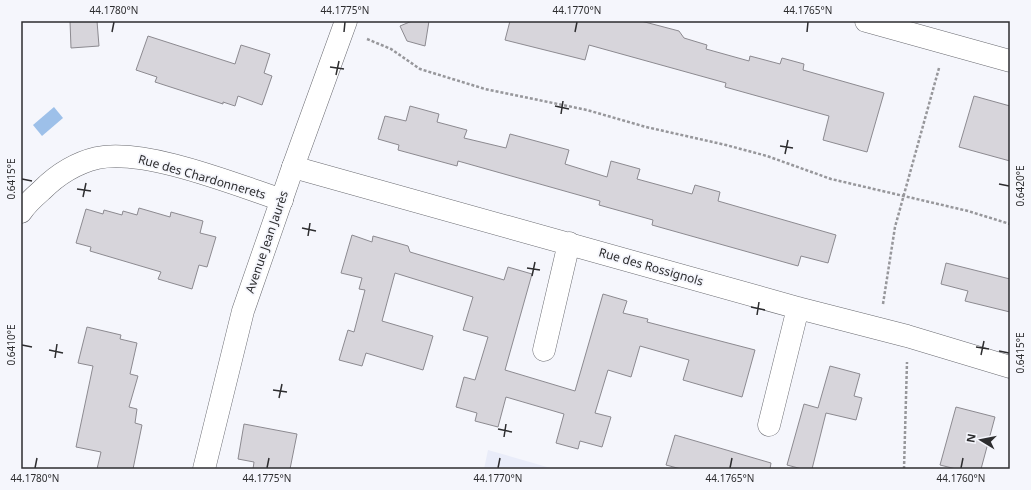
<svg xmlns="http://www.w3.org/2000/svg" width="1031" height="490" font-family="'Noto Sans',sans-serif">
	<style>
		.built { fill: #e9ecf9 }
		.water { fill: #9dc0e9 }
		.building { fill: #d7d5db; stroke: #8c8a90 }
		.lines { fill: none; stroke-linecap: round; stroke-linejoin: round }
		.street-casing { stroke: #6a6b71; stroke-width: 23 }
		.secondary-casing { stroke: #6a6b71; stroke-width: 23 }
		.path { stroke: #97979b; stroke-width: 2.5; stroke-dasharray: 3 2; stroke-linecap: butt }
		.street { stroke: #fff; stroke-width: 22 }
		.secondary { stroke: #fff; stroke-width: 22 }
		.ticks { fill: none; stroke: #2d2d2f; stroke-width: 1.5 }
		.labels { text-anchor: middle; stroke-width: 3.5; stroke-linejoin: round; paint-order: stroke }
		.street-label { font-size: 12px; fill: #2d2d2f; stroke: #f5f6fc }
		.neatline { fill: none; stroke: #2d2d2f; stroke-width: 1.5 }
		.ticks-label { font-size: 10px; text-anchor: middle; fill: #2d2d2f }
	</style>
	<rect width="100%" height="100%" fill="#f5f6fc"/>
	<!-- built -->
	<path class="built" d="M 488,450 L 554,469 L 484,469 Z"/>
	<!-- water -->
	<path class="water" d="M 54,107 L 63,118 L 42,136 L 33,125 Z"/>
	<!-- building -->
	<path class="building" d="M 70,21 L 97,21 L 99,46 L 71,48 Z
		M 412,21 L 429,21 L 425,46 L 407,41 L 400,26 Z
		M 510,21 L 641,21 L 679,31 L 684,38 L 707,45 L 706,49 L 749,61 L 750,56 L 780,64 L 782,58 L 804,64 L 803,70 L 884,93 L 867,152 L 823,140 L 829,116 L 725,87 L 726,83 L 589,45 L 585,60 L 505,40 Z
		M 148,36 L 235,64 L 241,45 L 270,54 L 264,73 L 272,76 L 262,105 L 238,96 L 235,106 L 223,102 L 223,104 L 155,82 L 157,77 L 136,70 Z
		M 974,96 L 1010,106 L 1010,161 L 959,147 Z
		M 410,106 L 439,114 L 437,122 L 467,130 L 464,138 L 506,148 L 510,134 L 569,150 L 565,164 L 607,177 L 611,161 L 640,169 L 637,179 L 692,194 L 695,185 L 720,192 L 718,201 L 836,235 L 828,263 L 801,256 L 798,266 L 652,225 L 653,220 L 599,205 L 600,201 L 458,161 L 457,166 L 398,150 L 399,145 L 378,139 L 385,116 L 406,121 Z
		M 139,208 L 170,217 L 171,212 L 203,221 L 200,233 L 216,237 L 207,267 L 199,265 L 192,289 L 158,279 L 161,272 L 90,251 L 91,247 L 76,243 L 86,209 L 103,214 L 104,210 L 122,215 L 123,211 L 137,215 Z
		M 352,235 L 372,242 L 373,236 L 408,246 L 410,252 L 504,280 L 508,267 L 532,274 L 505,370 L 575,391 L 603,294 L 627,301 L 623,313 L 648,319 L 647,322 L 755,350 L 742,397 L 683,380 L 689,360 L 640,346 L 631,377 L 608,370 L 595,413 L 611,417 L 602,447 L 580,441 L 578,449 L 556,443 L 564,414 L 506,397 L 498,427 L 475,421 L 477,413 L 456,407 L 464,377 L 475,380 L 488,337 L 463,330 L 473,297 L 395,273 L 382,321 L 433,336 L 423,370 L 366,353 L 362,366 L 339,360 L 348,330 L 354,332 L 365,290 L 359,289 L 362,278 L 341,273 Z
		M 946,263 L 1010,279 L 1010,312 L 965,301 L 968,291 L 941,284 Z
		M 87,327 L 121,335 L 120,339 L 137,343 L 130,374 L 138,376 L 129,407 L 137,409 L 135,423 L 142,425 L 133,469 L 97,469 L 101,452 L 76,447 L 93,366 L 78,363 Z
		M 830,366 L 860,374 L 854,396 L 862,398 L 856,420 L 826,413 L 812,469 L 802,469 L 787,465 L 804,404 L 818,408 Z
		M 956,407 L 995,417 L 981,469 L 956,469 L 940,465 Z
		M 244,424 L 297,434 L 290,469 L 253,469 L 254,462 L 238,459 Z
		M 675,435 L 771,463 L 770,469 L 681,469 L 666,465 Z"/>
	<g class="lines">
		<defs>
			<path id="street" d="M 866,21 L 1010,61
				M 293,167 L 798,308 L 907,336 L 1010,367
				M 21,212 C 27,203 34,197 42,190 C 57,175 76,163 97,158 C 145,148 234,184 282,200
				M 544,350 L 569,243
				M 769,425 L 798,308"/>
			<path id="secondary" d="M 204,469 L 243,311 L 293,167 L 346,21"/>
		</defs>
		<!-- street casing -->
		<use href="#street" class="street-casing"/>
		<!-- secondary casing -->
		<use href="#secondary" class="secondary-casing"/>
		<!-- path -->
		<path class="path" d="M 367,39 L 391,49 L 420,69 L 485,89 L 587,110 L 646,127 L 726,145 L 767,156 L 831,179 L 968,211 L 1010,224
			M 883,304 L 895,227 L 939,68
			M 904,469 L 907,362"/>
		<!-- street -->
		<use href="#street" class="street"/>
		<!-- secondary -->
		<use href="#secondary" class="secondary"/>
	</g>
	<!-- ticks -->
	<path class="ticks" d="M 112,32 L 114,22M 344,32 L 345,22M 575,32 L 577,22M 807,32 L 808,22M 330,67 L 344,69M 336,75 L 339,61M 555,106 L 569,109M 561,114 L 563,101M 780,146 L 793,148M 785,154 L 788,140M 22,179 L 32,181M 999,184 L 1009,186M 77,189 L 91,191M 83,197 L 86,183M 302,228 L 316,231M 308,236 L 310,223M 527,268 L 540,270M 532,276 L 535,262M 751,307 L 765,310M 757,315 L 759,302M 22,345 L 32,347M 976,347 L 989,349M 49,350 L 63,353M 999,351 L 1009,353M 981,355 L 984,341M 55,358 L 57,344M 273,390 L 287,392M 279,398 L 282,384M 498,429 L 512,432M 504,437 L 506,424M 35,468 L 37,458M 267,468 L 269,458M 498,468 L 500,458M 730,468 L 732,458M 961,468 L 963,458"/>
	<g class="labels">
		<!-- street labels -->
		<g class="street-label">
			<text transform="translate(202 177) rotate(16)" y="4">Rue des Chardonnerets</text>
			<text transform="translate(267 242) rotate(-71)" y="4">Avenue Jean Jaurès</text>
			<text transform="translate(651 267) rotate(16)" y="4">Rue des Rossignols</text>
		</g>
	</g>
	<!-- border -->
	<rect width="1031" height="490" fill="none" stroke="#f5f6fc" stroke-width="44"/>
	<!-- north arrow -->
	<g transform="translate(981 440) rotate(280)" stroke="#f5f6fc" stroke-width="3" paint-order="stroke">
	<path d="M0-3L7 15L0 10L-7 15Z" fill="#2d2d2f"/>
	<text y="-6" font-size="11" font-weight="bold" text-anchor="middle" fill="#2d2d2f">N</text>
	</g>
	<rect x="22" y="22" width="987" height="446" class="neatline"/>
	<g class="ticks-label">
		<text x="114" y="14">44.1780°N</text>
		<text x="345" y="14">44.1775°N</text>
		<text x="577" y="14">44.1770°N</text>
		<text x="808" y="14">44.1765°N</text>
		<text transform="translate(11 179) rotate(-90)" y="4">0.6415°E</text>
		<text transform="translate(1020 186) rotate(-90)" y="4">0.6420°E</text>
		<text transform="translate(11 345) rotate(-90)" y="4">0.6410°E</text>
		<text transform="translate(1020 353) rotate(-90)" y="4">0.6415°E</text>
		<text x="35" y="482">44.1780°N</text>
		<text x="267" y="482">44.1775°N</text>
		<text x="498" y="482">44.1770°N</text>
		<text x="730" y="482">44.1765°N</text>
		<text x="961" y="482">44.1760°N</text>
	</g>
</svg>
